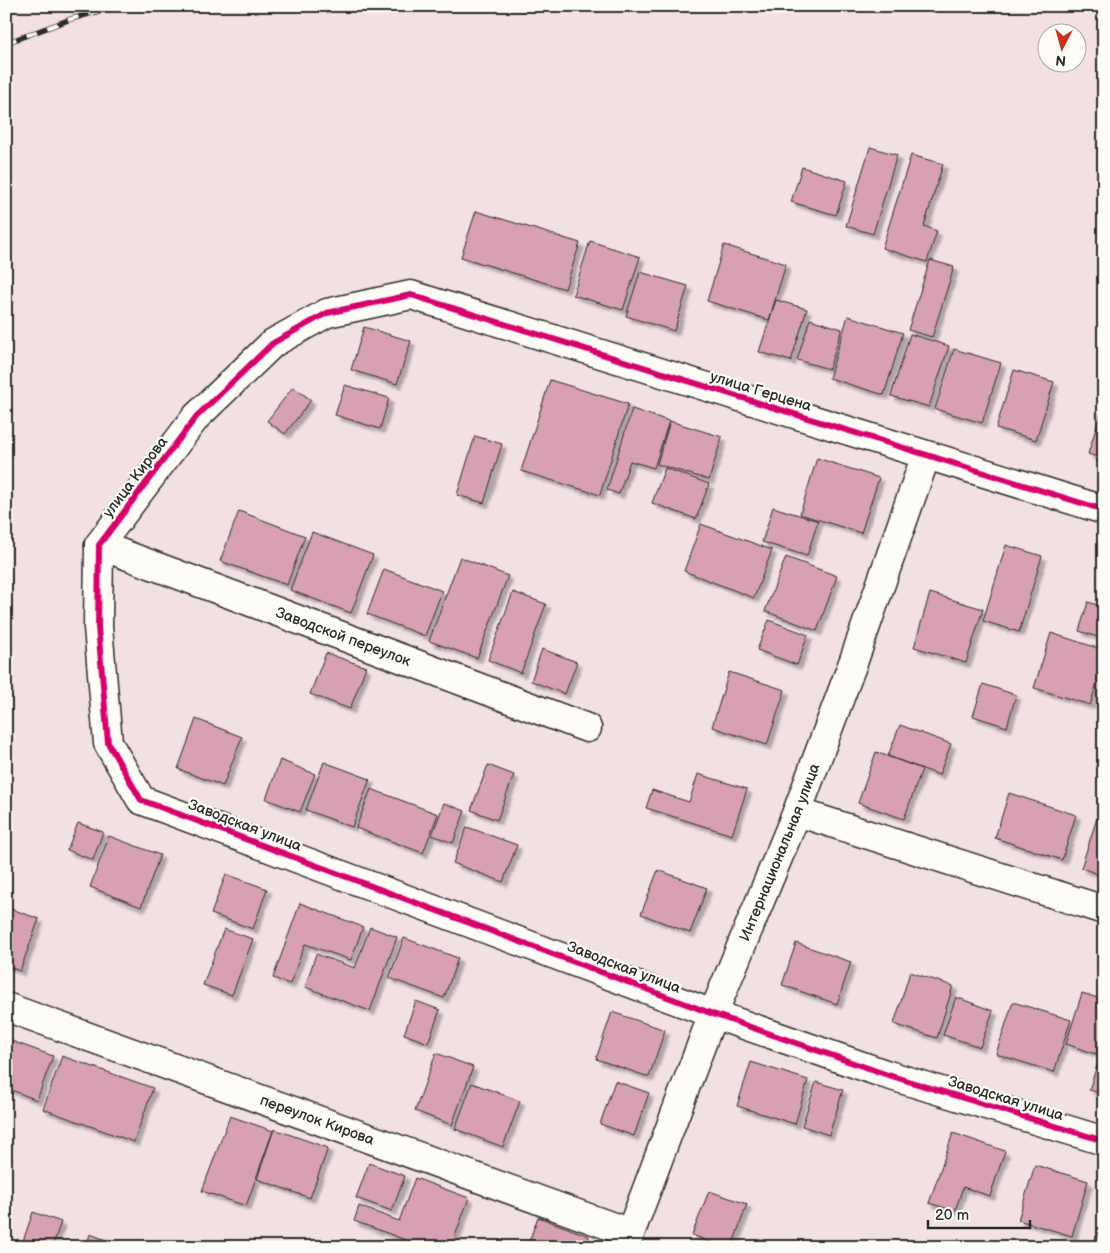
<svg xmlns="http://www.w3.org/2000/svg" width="1110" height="1253" font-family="'Balsamiq Sans',sans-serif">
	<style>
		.building { fill: #d7a0b3; stroke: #2b2b2b; filter: url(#shadow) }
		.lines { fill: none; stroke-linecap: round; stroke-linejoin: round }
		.minor-casing { stroke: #2b2b2b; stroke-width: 31 }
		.minor { stroke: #fdfcf7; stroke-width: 28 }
		.rail-casing { stroke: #2b2b2b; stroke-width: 5.5 }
		.rail { stroke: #fdfcf7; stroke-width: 4; stroke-dasharray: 11; stroke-linecap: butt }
		.cycleway-casing { stroke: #fdfcf7; stroke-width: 9 }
		.cycleway { stroke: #d6006c; stroke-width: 6 }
		.labels { text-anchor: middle; stroke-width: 4.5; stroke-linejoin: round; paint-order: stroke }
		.street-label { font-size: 15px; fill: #2b2b2b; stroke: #fdfcf7 }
	</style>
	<defs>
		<filter id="shadow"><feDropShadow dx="4.5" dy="4.5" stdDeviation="1" flood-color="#0004"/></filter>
	</defs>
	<rect width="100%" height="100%" fill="#f2e0e3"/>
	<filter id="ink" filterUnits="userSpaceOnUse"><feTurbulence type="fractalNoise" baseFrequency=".02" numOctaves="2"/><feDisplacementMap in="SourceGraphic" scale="10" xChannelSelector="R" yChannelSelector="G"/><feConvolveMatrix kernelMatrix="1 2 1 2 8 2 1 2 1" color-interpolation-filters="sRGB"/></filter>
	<g filter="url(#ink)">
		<!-- building -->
		<path class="building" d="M 870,147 L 897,155 L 873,234 L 846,226 Z
			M 911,155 L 943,164 L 924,226 L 937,231 L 927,262 L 882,248 Z
			M 802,167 L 847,181 L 836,215 L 791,202 Z
			M 476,211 L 580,243 L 565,289 L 461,257 Z
			M 590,241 L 640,257 L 623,310 L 573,295 Z
			M 724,245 L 786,264 L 769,320 L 707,301 Z
			M 930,260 L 954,267 L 932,337 L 908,330 Z
			M 640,272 L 688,286 L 674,331 L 626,316 Z
			M 776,300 L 807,309 L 791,361 L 759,352 Z
			M 848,316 L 903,333 L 884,395 L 829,378 Z
			M 810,319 L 842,329 L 829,369 L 797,360 Z
			M 364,327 L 411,341 L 397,384 L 351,370 Z
			M 910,334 L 949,346 L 929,407 L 891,396 Z
			M 954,349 L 1001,363 L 982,423 L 935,409 Z
			M 1014,370 L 1054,382 L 1036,440 L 996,428 Z
			M 550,380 L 628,404 L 600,495 L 521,471 Z
			M 345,385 L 389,398 L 380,429 L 335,415 Z
			M 293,387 L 311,400 L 285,434 L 267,421 Z
			M 1103,406 L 1104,406 L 1104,459 L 1088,454 Z
			M 632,409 L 669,421 L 654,468 L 630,461 L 619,494 L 607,490 Z
			M 670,421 L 722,437 L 709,480 L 657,464 Z
			M 475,436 L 502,444 L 484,503 L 457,495 Z
			M 817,458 L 879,478 L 861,533 L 800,514 Z
			M 665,468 L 709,484 L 696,519 L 652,503 Z
			M 773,507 L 818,521 L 807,556 L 762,542 Z
			M 239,511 L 305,536 L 287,585 L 220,561 Z
			M 701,524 L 772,550 L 754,598 L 684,571 Z
			M 312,532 L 373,555 L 351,613 L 290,590 Z
			M 1006,545 L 1042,556 L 1019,632 L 983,621 Z
			M 460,557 L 508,576 L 477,658 L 429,641 Z
			M 786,557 L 837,576 L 817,631 L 765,611 Z
			M 384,569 L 442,591 L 425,636 L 367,614 Z
			M 513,592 L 546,604 L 521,673 L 488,660 Z
			M 930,593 L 983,609 L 966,663 L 914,647 Z
			M 1088,602 L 1104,607 L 1104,639 L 1079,631 Z
			M 769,620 L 808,635 L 797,665 L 757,650 Z
			M 1051,633 L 1104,650 L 1104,661 L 1090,705 L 1034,688 Z
			M 542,649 L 577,662 L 565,694 L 531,681 Z
			M 326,653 L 366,667 L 350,709 L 310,694 Z
			M 729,672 L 785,690 L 767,745 L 712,727 Z
			M 983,684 L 1016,695 L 1007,727 L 973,716 Z
			M 196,719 L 242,737 L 223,786 L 178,769 Z
			M 900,725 L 951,744 L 939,775 L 888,756 Z
			M 876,752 L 922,769 L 904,819 L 858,803 Z
			M 280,760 L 315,774 L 300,812 L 266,799 Z
			M 324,762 L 370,779 L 352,827 L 306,810 Z
			M 488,765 L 514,775 L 497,820 L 471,810 Z
			M 698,774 L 747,789 L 732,835 L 646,808 L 652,790 L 689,802 Z
			M 371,789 L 438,814 L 423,853 L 356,828 Z
			M 1009,793 L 1076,815 L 1062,860 L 995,838 Z
			M 444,803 L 465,811 L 453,843 L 432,835 Z
			M 1097,818 L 1104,820 L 1104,876 L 1081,868 Z
			M 78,823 L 103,832 L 93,860 L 67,850 Z
			M 467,827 L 517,845 L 503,882 L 453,863 Z
			M 109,836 L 160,855 L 141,907 L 90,887 Z
			M 658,870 L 707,888 L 690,933 L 641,914 Z
			M 226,874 L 267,889 L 253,929 L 211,914 Z
			M 300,903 L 363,927 L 351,960 L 305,944 L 290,984 L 273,978 Z
			M 6,907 L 39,919 L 20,971 L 6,966 Z
			M 370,927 L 397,937 L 370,1011 L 305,987 L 316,954 L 355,968 Z
			M 224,929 L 253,939 L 232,995 L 203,985 Z
			M 404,938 L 458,958 L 444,998 L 389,978 Z
			M 796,943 L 851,962 L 837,1004 L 782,985 Z
			M 910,972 L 953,986 L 937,1038 L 894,1024 Z
			M 1082,993 L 1104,1000 L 1104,1030 L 1096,1054 L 1066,1044 Z
			M 956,997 L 993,1011 L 980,1047 L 943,1035 Z
			M 416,1001 L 440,1010 L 428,1043 L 404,1034 Z
			M 1013,1002 L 1071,1020 L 1054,1072 L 996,1054 Z
			M 612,1012 L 665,1030 L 649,1077 L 596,1059 Z
			M 6,1039 L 53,1056 L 37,1100 L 6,1088 Z
			M 1104,1044 L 1104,1094 L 1089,1090 Z
			M 436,1053 L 473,1067 L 452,1125 L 415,1111 Z
			M 62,1056 L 153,1088 L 134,1142 L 43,1109 Z
			M 751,1062 L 808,1080 L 795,1124 L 737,1106 Z
			M 615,1081 L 649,1093 L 634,1136 L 600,1124 Z
			M 816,1082 L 843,1090 L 829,1135 L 802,1126 Z
			M 472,1083 L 520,1101 L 503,1147 L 455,1129 Z
			M 230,1116 L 273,1131 L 246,1206 L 202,1191 Z
			M 274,1129 L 328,1148 L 310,1198 L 257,1179 Z
			M 953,1133 L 1005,1151 L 990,1196 L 963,1187 L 955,1211 L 929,1203 Z
			M 369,1163 L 405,1176 L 392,1211 L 356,1198 Z
			M 1035,1165 L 1088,1181 L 1072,1236 L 1018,1220 Z
			M 415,1178 L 469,1198 L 451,1247 L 425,1247 L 354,1221 L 359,1206 L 399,1221 Z
			M 709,1191 L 747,1204 L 732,1247 L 723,1247 L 692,1235 Z
			M 33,1212 L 61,1222 L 52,1247 L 21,1247 Z
			M 538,1217 L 589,1236 L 585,1247 L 527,1247 Z
			M 90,1234 L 117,1244 L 116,1247 L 86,1247 Z
			M 1096,1236 L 1104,1239 L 1104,1247 L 1093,1247 Z"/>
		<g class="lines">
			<defs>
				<g id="minor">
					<path d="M 1104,510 L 411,295 L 327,313 L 273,343 L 196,417 L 99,545 L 98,627 L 108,743 L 141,800 L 713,1014 L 885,1074 L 1104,1141"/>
					<path id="s1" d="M 99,545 L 587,728"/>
					<path d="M 797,812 L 1104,910"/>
					<path id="s2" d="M 6,1007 L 630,1233"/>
					<path id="s3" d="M 625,1247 L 713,1014 L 797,812 L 854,660 L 926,455"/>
				</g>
			</defs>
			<!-- minor casing -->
			<use href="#minor" class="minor-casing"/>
			<!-- minor -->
			<use href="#minor" class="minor"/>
			<defs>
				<path id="rail" d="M 6,43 L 71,19 L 117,6"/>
			</defs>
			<!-- rail casing -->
			<use href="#rail" class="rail-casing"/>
			<!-- rail -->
			<use href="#rail" class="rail"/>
			<defs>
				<path id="cycleway" d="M 1104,510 L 411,295 L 327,313 L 273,343 L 196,417 L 99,545 L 98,627 L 108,743 L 141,800 L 713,1014 L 885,1074 L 1104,1141"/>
			</defs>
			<!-- cycleway casing -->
			<use href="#cycleway" class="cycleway-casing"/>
			<!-- cycleway -->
			<use href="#cycleway" class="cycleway"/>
		</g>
	</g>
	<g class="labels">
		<!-- street labels -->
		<g class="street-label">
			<text transform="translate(761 391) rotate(17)" y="5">улица Герцена</text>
			<text transform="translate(135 477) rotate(-53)" y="5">улица Кирова</text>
			<text dy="5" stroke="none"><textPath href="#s1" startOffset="261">Заводской переулок</textPath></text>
			<text transform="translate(245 825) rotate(21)" y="5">Заводская улица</text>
			<text dy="5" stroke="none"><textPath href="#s3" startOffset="424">Интернациональная улица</textPath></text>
			<text transform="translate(624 967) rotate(21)" y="5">Заводская улица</text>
			<text transform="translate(1006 1098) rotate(17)" y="5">Заводская улица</text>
			<text dy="5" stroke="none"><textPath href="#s2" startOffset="331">переулок Кирова</textPath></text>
		</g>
	</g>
	<!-- margin -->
	<rect width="1110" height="1253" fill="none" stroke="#fdfcf7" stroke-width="25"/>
	<rect x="12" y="12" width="1085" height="1228" fill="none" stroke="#2b2b2b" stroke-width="2" filter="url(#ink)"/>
	<!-- north arrow -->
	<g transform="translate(1062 48) rotate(186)"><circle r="24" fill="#fdfcf7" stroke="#a9a8a5"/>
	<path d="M0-4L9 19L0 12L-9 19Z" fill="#c8321e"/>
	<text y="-8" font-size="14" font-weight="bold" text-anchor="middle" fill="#2b2b2b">N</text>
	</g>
	<!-- scale -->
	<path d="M928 1220v8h102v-8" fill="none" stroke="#2b2b2b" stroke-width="2.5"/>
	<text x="935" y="1220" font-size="15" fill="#2b2b2b" stroke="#fdfcf7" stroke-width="4" paint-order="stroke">20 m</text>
</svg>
